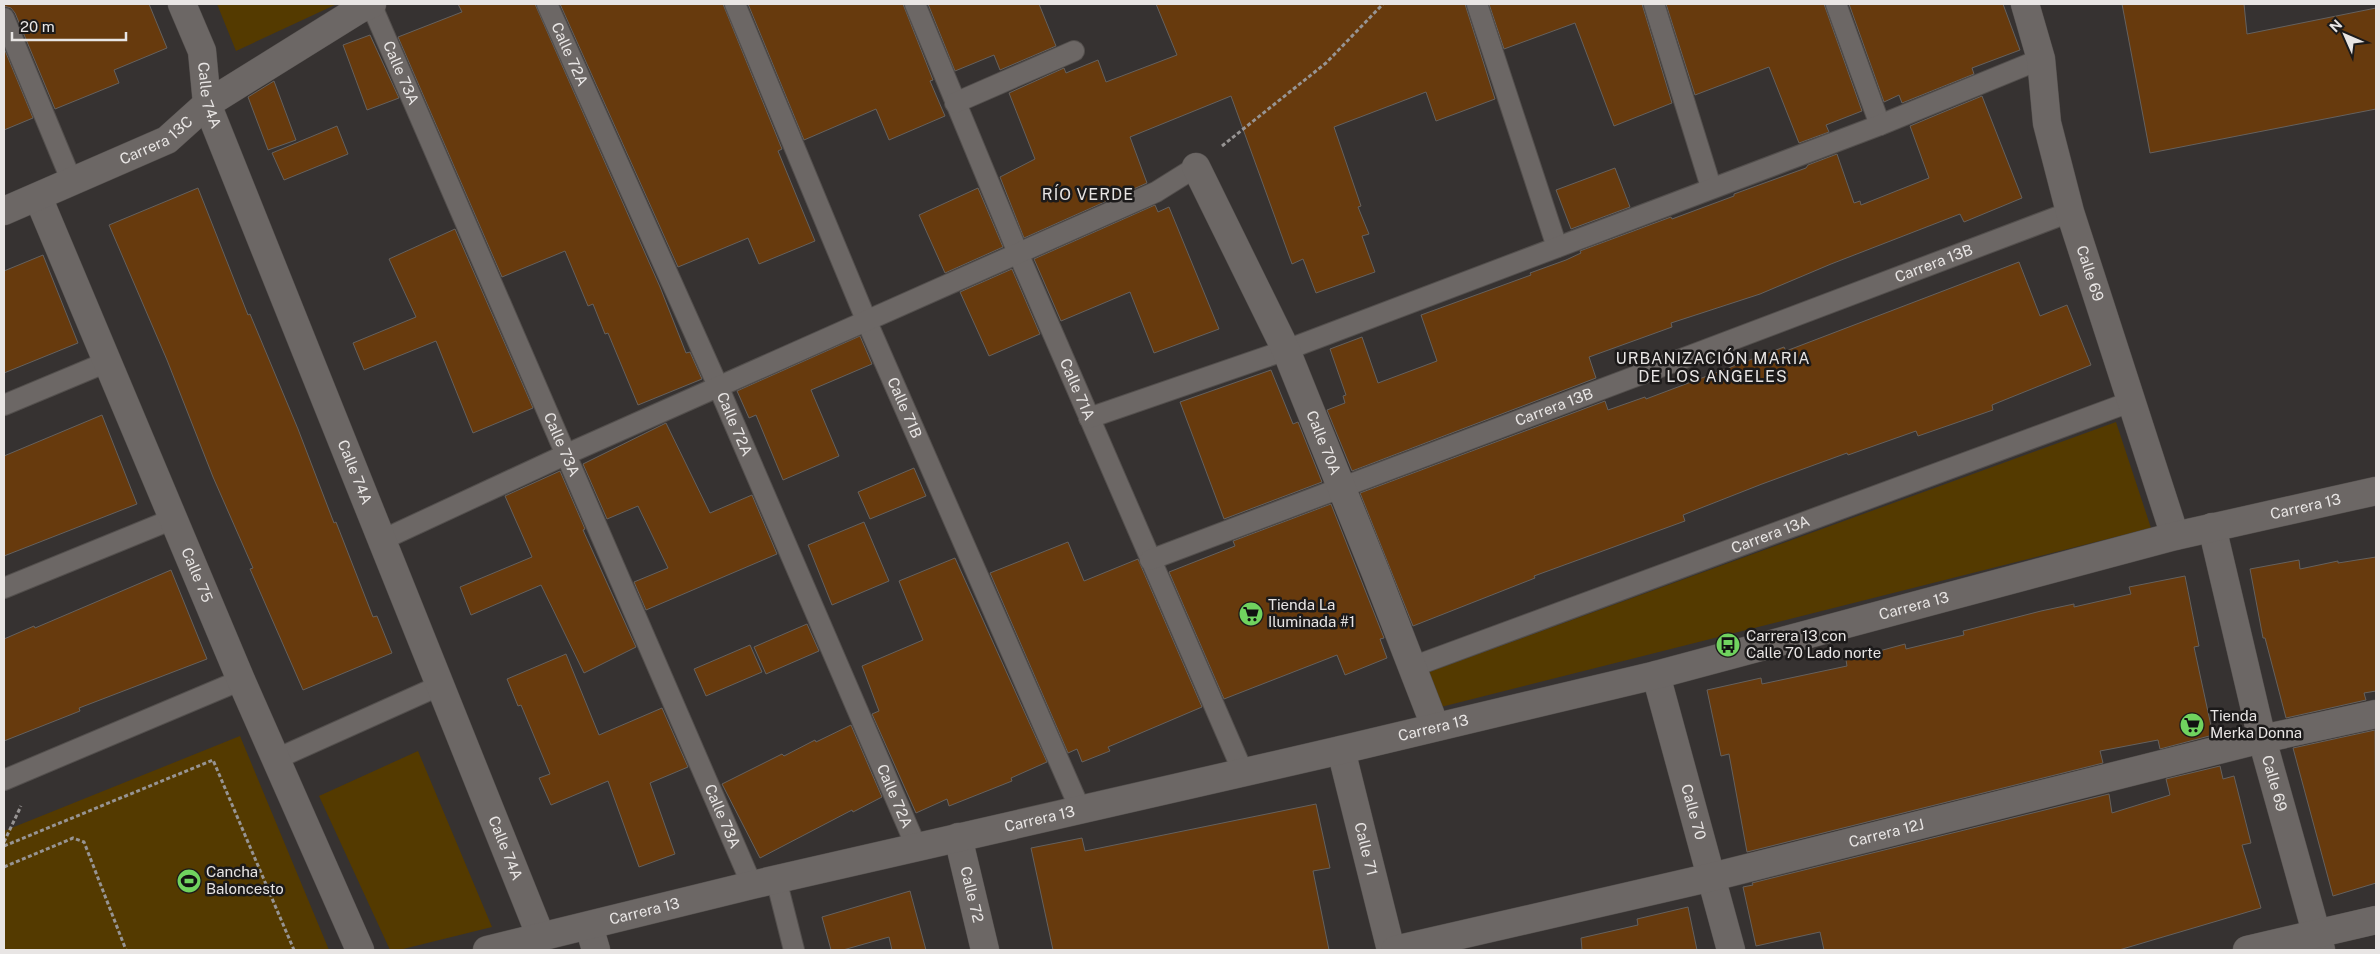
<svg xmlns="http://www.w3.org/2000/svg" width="2380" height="954" font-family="'Public Sans',sans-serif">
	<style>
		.green { fill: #543a00 }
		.building { fill: #673a0d; stroke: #65615e }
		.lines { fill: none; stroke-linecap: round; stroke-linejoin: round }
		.lane-casing { stroke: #534f4d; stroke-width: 22 }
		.street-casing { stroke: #534f4d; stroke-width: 29 }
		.secondary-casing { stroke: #534f4d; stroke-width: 29 }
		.path { stroke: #979493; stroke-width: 3; stroke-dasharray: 4 2.5; stroke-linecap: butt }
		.lane { stroke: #6c6765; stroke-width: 20 }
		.street { stroke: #6c6765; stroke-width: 28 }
		.secondary { stroke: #6c6765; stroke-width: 28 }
		.labels { text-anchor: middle; stroke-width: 5; stroke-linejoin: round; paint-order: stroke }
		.street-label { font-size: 15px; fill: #e8e5e4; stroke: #1c1a1a }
		.poi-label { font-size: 15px; fill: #e8e5e4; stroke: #1c1a1a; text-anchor: start }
		.neighbourhood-label { font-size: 16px; letter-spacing: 1px; fill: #e8e5e4; stroke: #1c1a1a }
	</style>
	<rect width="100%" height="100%" fill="#363231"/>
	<!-- green -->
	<path class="green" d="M 217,4 L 337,4 L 236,51 Z
		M 2116,422 L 2151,528 L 1441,707 L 1429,672 Z
		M 240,736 L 329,950 L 4,950 L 4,831 Z
		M 418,751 L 492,927 L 399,950 L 390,950 L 319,796 Z"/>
	<!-- building -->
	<path class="building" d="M 4,4 L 149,4 L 167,48 L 114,70 L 119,83 L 55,109 L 15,13 L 11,8 L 4,6 Z
		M 458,4 L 535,4 L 660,287 L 686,353 L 690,352 L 702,379 L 638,405 L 608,333 L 605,334 L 593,304 L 588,306 L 565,251 L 502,277 L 398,37 L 462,12 Z
		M 560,4 L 723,4 L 782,149 L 778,151 L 815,241 L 759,264 L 748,238 L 678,267 Z
		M 748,4 L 903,4 L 933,80 L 930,81 L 945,116 L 889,140 L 876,109 L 804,140 Z
		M 928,4 L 1039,4 L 1056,46 L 1000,70 L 994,55 L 955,71 Z
		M 1156,4 L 1465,4 L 1495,99 L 1436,121 L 1426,92 L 1334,127 L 1361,206 L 1358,207 L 1369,234 L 1362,236 L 1375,272 L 1316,293 L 1303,259 L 1292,264 L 1231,96 L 1130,137 L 1147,183 L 1024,238 L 1000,177 L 1035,159 L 1009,93 L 1064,68 L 1066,73 L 1098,60 L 1106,82 L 1177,55 Z
		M 1489,4 L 1642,4 L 1672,103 L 1614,126 L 1575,23 L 1504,49 Z
		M 1666,4 L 1824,4 L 1862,111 L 1826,125 L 1829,132 L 1799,143 L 1769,67 L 1695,95 Z
		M 1849,4 L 2003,4 L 2020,50 L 1972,68 L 1974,74 L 1902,103 L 1899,95 L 1884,102 Z
		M 2122,4 L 2244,4 L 2247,34 L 2376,8 L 2376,109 L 2150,153 Z
		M 370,35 L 399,98 L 367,110 L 343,45 Z
		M 4,48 L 33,118 L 4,130 Z
		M 274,81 L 296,140 L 268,150 L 248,97 Z
		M 1982,96 L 2022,198 L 1964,222 L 1960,214 L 1831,264 L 1760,294 L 1671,323 L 1672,327 L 1589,357 L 1596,378 L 1352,471 L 1327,410 L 1345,403 L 1343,396 L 1346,395 L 1330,349 L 1362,337 L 1378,383 L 1437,361 L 1421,315 L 1531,275 L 1530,273 L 1566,260 L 1581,253 L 1580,251 L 1671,217 L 1672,219 L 1734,196 L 1734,194 L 1806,168 L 1808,165 L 1837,154 L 1854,203 L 1860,201 L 1861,205 L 1929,178 L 1910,126 Z
		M 337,126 L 348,154 L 284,180 L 272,153 Z
		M 1615,168 L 1630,207 L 1571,229 L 1556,190 Z
		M 198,188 L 248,315 L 250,314 L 298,429 L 334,523 L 336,522 L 373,617 L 377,616 L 392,653 L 303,690 L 250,569 L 253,568 L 213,477 L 167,360 L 109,225 Z
		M 978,188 L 1003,247 L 945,273 L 919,215 Z
		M 1155,205 L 1158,212 L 1169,207 L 1219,329 L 1154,353 L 1130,292 L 1061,321 L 1034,259 Z
		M 455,229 L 533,408 L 473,433 L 436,341 L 364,370 L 353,343 L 416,317 L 389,259 Z
		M 43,255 L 78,343 L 4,373 L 4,271 Z
		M 2019,262 L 2040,316 L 2067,305 L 2091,365 L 1992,405 L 1993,410 L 1918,436 L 1916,431 L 1848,455 L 1847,453 L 1762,484 L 1683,515 L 1685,521 L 1534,576 L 1535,578 L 1413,626 L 1360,493 L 1605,401 L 1608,410 L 1645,397 L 1646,399 L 1784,347 L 1786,351 Z
		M 1012,269 L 1040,334 L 989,356 L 960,292 Z
		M 860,336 L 872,364 L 811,390 L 839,456 L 783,480 L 756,415 L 749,418 L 737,391 Z
		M 1271,370 L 1293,424 L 1298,422 L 1322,482 L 1224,519 L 1180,402 Z
		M 102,415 L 137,504 L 4,556 L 4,456 Z
		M 666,423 L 710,513 L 752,495 L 777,554 L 646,610 L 634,582 L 668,568 L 638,506 L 607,519 L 583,464 Z
		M 914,468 L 926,496 L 870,519 L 858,492 Z
		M 560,471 L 585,529 L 583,530 L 636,647 L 584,673 L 541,585 L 471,615 L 460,587 L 532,557 L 505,496 Z
		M 1331,504 L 1384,638 L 1380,639 L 1387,658 L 1345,675 L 1337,655 L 1224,699 L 1169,572 L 1235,546 L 1233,541 Z
		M 864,522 L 889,581 L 832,605 L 808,545 Z
		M 1068,542 L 1084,581 L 1138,559 L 1202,707 L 1108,747 L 1110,751 L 1082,762 L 1077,749 L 1068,753 L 990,573 Z
		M 2376,557 L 2376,691 L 2364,693 L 2366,700 L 2286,718 L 2265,638 L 2263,638 L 2250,569 L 2299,560 L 2300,569 L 2338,561 L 2338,563 Z
		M 955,558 L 1047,762 L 1011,778 L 1012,781 L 949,806 L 947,799 L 916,813 L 872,714 L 879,711 L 862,666 L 923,640 L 899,581 Z
		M 171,570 L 207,659 L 79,708 L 80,711 L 4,741 L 4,639 L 34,626 L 35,628 Z
		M 2185,576 L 2199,646 L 2194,647 L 2213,735 L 2160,749 L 2158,740 L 2100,751 L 2103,763 L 1747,852 L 1729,754 L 1721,756 L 1707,690 L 1761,678 L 1762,684 L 1847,666 L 1846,660 L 1905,644 L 1906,649 L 1964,635 L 1963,631 L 2041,611 L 2074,604 L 2074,607 L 2131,594 L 2129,587 Z
		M 807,624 L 819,651 L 766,674 L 754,647 Z
		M 750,645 L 762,672 L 706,696 L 694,669 Z
		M 566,654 L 599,735 L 662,708 L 688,767 L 650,783 L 675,854 L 639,867 L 608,781 L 551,805 L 539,778 L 550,774 L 521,705 L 518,706 L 507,679 Z
		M 851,725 L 882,797 L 853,812 L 852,810 L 760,858 L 722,784 L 782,754 L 784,756 L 815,740 L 816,742 Z
		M 2375,730 L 2376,883 L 2333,896 L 2293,748 Z
		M 2220,766 L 2223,779 L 2234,776 L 2251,843 L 2242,845 L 2261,908 L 2119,950 L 1824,950 L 1820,932 L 1756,946 L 1743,887 L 1753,885 L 1752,883 L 2109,794 L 2112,813 L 2170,795 L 2166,779 Z
		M 1316,804 L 1330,868 L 1313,871 L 1329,950 L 1053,950 L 1031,848 L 1082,838 L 1085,851 Z
		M 910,891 L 926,950 L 892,950 L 889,937 L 843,950 L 831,950 L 822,917 Z
		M 1688,907 L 1697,950 L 1582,950 L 1581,938 L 1638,925 L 1637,919 Z"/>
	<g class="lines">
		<defs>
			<g id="lane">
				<path id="s1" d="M 371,4 L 752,885"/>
				<path id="s2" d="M 547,4 L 718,386 L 916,846"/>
				<path id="s3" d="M 735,4 L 867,322 L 1080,809"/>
				<path id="s4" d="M 915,4 L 1018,253 L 1243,772"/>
				<path d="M 1477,4 L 1557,247"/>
				<path d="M 1654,4 L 1711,187"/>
				<path d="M 1836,4 L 1880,125"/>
				<path d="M 4,18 L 72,182"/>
				<path d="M 955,103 L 1074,51"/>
				<path d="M 4,405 L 107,362"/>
				<path d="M 1089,418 L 1286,350 L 1880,125 L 2041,59"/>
				<path d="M 382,540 L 567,454 L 1156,192 L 1196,167"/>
				<path id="s5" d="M 1150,560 L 2070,212"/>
				<path d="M 4,588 L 173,519"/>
				<path id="s6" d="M 1412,667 L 2130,402"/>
				<path d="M 276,759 L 441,685"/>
				<path d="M 4,780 L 241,680"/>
				<path d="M 776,879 L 794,950"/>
			</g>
			<g id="street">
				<path id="s7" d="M 182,4 L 202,51 L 207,104 L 541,937"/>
				<path id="s8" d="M 2025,4 L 2041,59 L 2047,123 L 2070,212 L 2175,536"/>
				<path id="s9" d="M 1196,167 L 1286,350 L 1375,571 L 1435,726"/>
				<path id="s10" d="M 38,197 L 241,680 L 360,950"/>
				<path id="s11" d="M 4,211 L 167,140 L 207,104 L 358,10 L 372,4"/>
				<path id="s12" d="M 2212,527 L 2262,739 L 2321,950"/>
				<path id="s13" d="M 1656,675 L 1731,950"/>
				<path id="s14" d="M 1341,750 L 1391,950"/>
				<path d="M 589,926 L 596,950"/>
				<path id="s15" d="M 1395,950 L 1712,877 L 2262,739 L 2376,714"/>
				<path d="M 2247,950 L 2376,920"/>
			</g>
			<g id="secondary">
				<path id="s16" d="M 958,837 L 985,950"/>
				<path id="s17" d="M 487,950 L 752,885 L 1341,750 L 1656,675 L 2175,536 L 2376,491"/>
			</g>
		</defs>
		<!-- lane casing -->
		<use href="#lane" class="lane-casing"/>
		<!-- street casing -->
		<use href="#street" class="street-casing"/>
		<!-- secondary casing -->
		<use href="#secondary" class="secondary-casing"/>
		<!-- path -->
		<path class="path" d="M 1222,146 L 1326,63 L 1383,4
			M 4,842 L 21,806
			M 4,846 L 213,760 L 294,950
			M 4,867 L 73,838 L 84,842 L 126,950"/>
		<!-- lane -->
		<use href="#lane" class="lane"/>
		<!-- street -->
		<use href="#street" class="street"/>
		<!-- secondary -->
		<use href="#secondary" class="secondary"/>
	</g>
	<!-- icons -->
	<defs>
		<symbol id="supermarket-disc" viewBox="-11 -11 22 22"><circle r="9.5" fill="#70d35f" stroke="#1c1a1a"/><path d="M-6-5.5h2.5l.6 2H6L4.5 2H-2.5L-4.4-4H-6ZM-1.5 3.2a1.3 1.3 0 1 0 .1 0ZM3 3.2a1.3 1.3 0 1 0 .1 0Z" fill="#111"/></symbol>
		<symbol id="bus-disc" viewBox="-11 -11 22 22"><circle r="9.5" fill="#70d35f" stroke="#1c1a1a"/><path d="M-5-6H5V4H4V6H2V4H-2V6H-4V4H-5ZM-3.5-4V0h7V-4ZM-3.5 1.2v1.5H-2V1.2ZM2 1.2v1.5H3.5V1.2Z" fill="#111"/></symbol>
		<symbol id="stadium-disc" viewBox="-11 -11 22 22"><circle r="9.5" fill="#70d35f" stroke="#1c1a1a"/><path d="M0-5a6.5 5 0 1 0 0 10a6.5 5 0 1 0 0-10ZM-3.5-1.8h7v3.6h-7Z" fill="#111"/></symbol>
	</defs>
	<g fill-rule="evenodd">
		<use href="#supermarket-disc" x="1237" y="600" width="28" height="28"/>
		<use href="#bus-disc" x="1714" y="631" width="28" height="28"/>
		<use href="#supermarket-disc" x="2178" y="711" width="28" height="28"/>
		<use href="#stadium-disc" x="175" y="867" width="28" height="28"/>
	</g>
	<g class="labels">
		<!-- street labels -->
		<g class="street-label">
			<text dy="5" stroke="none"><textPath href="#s2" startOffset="55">Calle 72A</textPath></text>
			<text dy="5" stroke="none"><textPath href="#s1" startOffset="75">Calle 73A</textPath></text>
			<text dy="5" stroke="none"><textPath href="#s7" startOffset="96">Calle 74A</textPath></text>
			<text dy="5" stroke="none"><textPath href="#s11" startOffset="168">Carrera 13C</textPath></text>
			<text dy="5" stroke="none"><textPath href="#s5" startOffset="838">Carrera 13B</textPath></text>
			<text dy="5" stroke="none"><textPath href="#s8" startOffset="278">Calle 69</textPath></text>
			<text dy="5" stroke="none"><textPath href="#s4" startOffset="418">Calle 71A</textPath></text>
			<text dy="5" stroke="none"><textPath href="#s5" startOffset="432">Carrera 13B</textPath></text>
			<text dy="5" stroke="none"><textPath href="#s3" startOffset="438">Calle 71B</textPath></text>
			<text dy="5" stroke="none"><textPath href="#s2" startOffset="460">Calle 72A</textPath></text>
			<text dy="5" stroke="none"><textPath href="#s9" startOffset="304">Calle 70A</textPath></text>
			<text dy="5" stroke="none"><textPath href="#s1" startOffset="480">Calle 73A</textPath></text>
			<text dy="5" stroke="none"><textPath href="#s7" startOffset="501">Calle 74A</textPath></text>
			<text dy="5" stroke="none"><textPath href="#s17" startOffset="1872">Carrera 13</textPath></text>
			<text dy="5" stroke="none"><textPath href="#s6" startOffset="382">Carrera 13A</textPath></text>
			<text dy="5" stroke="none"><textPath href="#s10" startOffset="410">Calle 75</textPath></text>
			<text dy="5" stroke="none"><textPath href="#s17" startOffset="1468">Carrera 13</textPath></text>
			<text dy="5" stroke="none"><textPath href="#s17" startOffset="972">Carrera 13</textPath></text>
			<text dy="5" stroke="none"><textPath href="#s12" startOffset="264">Calle 69</textPath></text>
			<text dy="5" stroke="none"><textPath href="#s2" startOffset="865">Calle 72A</textPath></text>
			<text dy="5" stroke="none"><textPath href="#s13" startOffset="142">Calle 70</textPath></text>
			<text dy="5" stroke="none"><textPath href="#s1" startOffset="885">Calle 73A</textPath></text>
			<text dy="5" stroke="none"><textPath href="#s17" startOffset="568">Carrera 13</textPath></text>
			<text dy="5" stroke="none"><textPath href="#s15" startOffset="505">Carrera 12J</textPath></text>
			<text dy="5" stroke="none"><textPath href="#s7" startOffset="906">Calle 74A</textPath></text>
			<text dy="5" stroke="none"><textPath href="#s14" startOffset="102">Calle 71</textPath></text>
			<text dy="5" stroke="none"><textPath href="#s16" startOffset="59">Calle 72</textPath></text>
			<text dy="5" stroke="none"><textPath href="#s17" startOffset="162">Carrera 13</textPath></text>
		</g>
		<!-- poi labels -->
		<g class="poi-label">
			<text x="1268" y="610">Tienda La<tspan x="1268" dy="17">Iluminada #1</tspan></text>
			<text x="1746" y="641">Carrera 13 con<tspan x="1746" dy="17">Calle 70 Lado norte</tspan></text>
			<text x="2210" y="721">Tienda<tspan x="2210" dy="17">Merka Donna</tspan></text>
			<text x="206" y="877">Cancha<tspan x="206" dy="17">Baloncesto</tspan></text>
		</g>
		<!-- neighbourhood labels -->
		<g class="neighbourhood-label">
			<text x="1088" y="200">RÍO VERDE</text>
			<text x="1713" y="364">URBANIZACIÓN MARIA<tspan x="1713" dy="18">DE LOS ANGELES</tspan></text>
		</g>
	</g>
	<!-- border -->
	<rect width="2380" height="954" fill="none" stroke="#e8e5e4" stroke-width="10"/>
	<!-- north arrow -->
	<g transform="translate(2345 35) rotate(315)" stroke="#1c1a1a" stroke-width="4" paint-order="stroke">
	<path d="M0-4L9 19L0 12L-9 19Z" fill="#e8e5e4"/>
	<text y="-8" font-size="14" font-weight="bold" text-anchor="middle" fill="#e8e5e4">N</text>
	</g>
	<!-- scale -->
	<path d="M12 32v8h114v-8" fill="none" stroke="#e8e5e4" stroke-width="2.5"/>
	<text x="20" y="32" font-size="15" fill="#e8e5e4" stroke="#1c1a1a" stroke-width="4" paint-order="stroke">20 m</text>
</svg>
